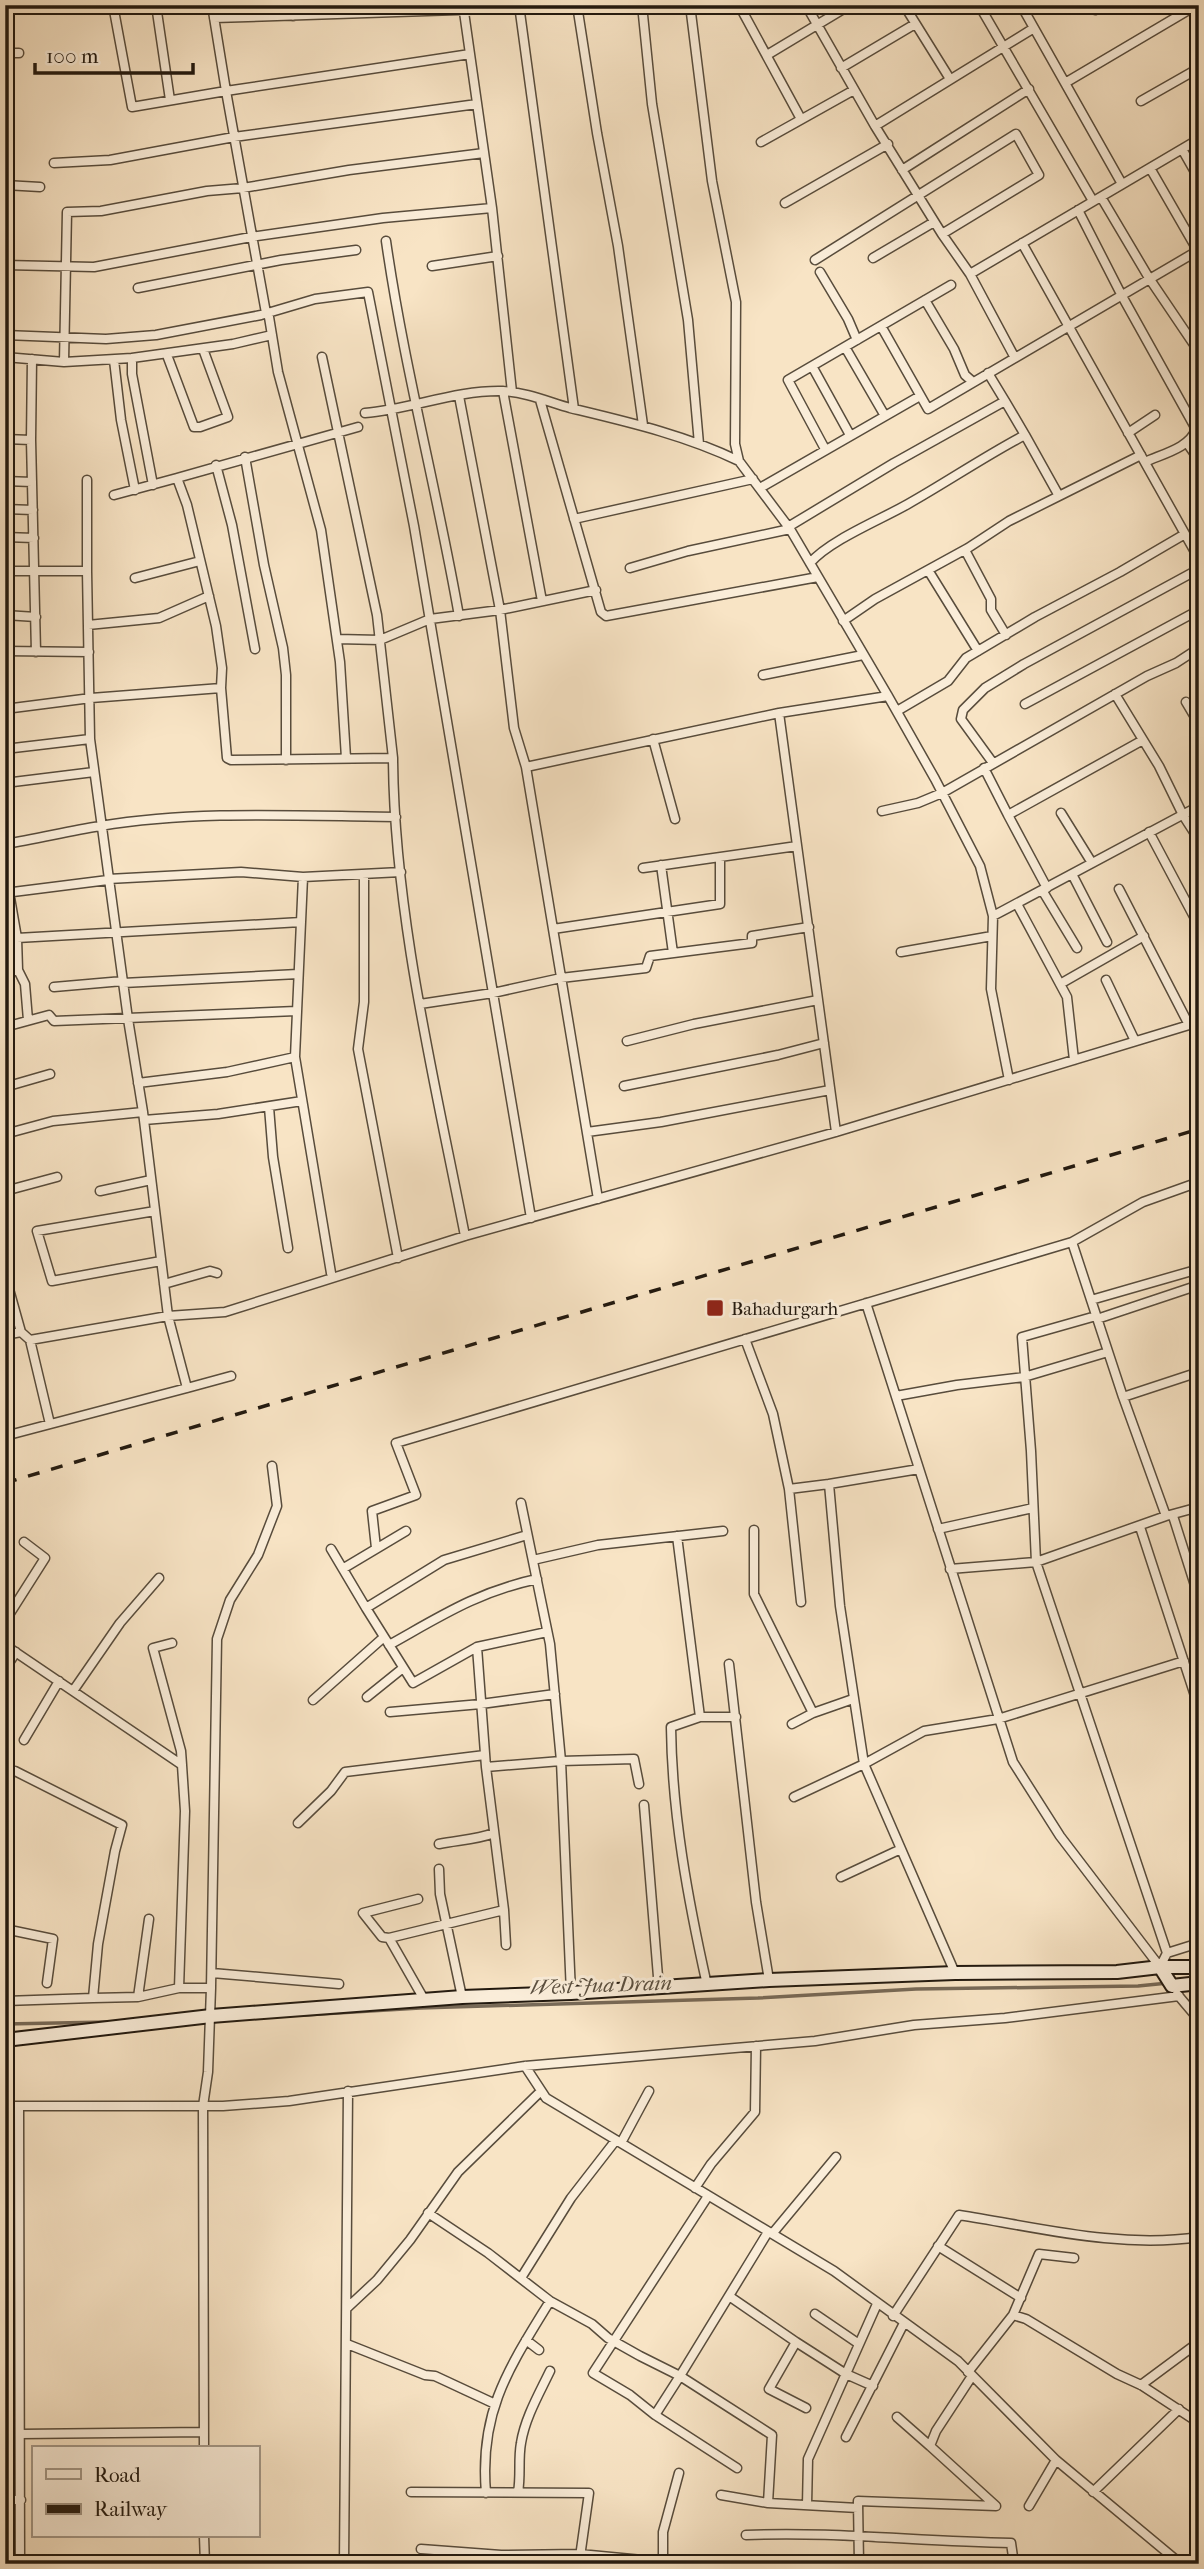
<svg xmlns="http://www.w3.org/2000/svg" width="1204" height="2569" font-family="'IM FELL French Canon',serif">
	<style>
		.lines { fill: none; stroke-linecap: round; stroke-linejoin: round }
		.stream { stroke: #776957; stroke-width: 3.5 }
		.street-casing { stroke: #584c3c; stroke-width: 11 }
		.secondary-casing { stroke: #22190f; stroke-width: 16 }
		.street { stroke: #faedd9; stroke-width: 8 }
		.secondary { stroke: #faedd9; stroke-width: 12 }
		.rail { stroke: #22190f; stroke-width: 3.5; stroke-dasharray: 12 12; stroke-linecap: butt }
		.poi-dot { fill: #8f2418; stroke: #faedd9; stroke-width: 2.5 }
		.labels { text-anchor: middle; stroke-width: 6; stroke-linejoin: round; paint-order: stroke }
		.poi-label { font-size: 19px; fill: #22190f; stroke: #faedd9; text-anchor: start }
		.water-label { font-size: 21px; font-style: italic; fill: #5a4f3f; stroke: #faedd9 }
	</style>
	<rect width="100%" height="100%" fill="#f8e4c5"/>
	<filter id="stains"><feTurbulence type="fractalNoise" baseFrequency=".00286" numOctaves="4"/><feColorMatrix values="0 0 0 0 .2 0 0 0 0 .09 0 0 0 0 .02 0 0 0 .5 -.17"/></filter>
	<radialGradient id="worn" r=".72"><stop offset=".6" stop-color="#630" stop-opacity="0"/><stop offset="1" stop-color="#630" stop-opacity=".3"/></radialGradient>
	<g class="lines">
		<!-- stream -->
		<path class="stream" d="M 305,2015 L 420,2008 L 758,1998 L 916,1989 L 1138,1986 L 1168,1983
			M 5,2024 L 108,2022"/>
		<defs>
			<path id="street" d="M 113,5 L 132,107 L 226,91 L 212,5
				M 156,5 L 170,100
				M 242,5 L 243,17
				M 293,5 L 293,16
				M 519,5 L 574,409
				M 577,5 L 597,133 L 618,246 L 643,425
				M 642,5 L 652,104 L 688,320 L 699,444
				M 690,5 L 712,181 L 736,302 L 735,444 L 739,461 L 790,529 L 888,696 L 935,779 L 980,866 L 993,916 L 991,989 L 1009,1080
				M 739,5 L 801,119
				M 806,5 L 875,126 L 942,234 L 970,274 L 1015,358
				M 904,5 L 950,79
				M 979,5 L 1093,201
				M 1021,5 L 1122,184
				M 1095,10 L 1103,5
				M 214,18 L 519,8
				M 5,53 L 19,53
				M 767,55 L 850,5
				M 841,68 L 915,24
				M 1065,83 L 1197,5
				M 1141,101 L 1199,68
				M 875,126 L 1034,28
				M 761,142 L 854,90
				M 1182,149 L 1199,179
				M 54,163 L 110,160 L 234,137 L 477,104
				M 1150,168 L 1199,253
				M 902,170 L 1029,89
				M 5,185 L 40,187
				M 1101,197 L 1149,278 L 1199,352
				M 785,203 L 888,144
				M 492,208 L 512,392
				M 1078,210 L 1122,296 L 1196,429 C 1190,448 1162,454 1145,462
				M 386,241 C 404,367 437,490 459,616
				M 1022,243 L 1199,559
				M 873,258 L 934,222
				M 815,260 L 1016,134 L 1039,175 L 942,234
				M 5,265 L 94,267 L 251,237 L 383,218 L 492,208 L 463,5
				M 432,266 L 498,256
				M 820,272 L 848,319 L 857,340
				M 970,274 L 1199,139
				M 138,288 L 281,260 L 356,250
				M 925,300 L 954,349 L 965,375 L 973,382
				M 881,326 L 928,409 L 1199,250
				M 5,335 L 106,339 L 156,335 L 261,315 L 315,299 L 368,292 L 414,526 L 531,1218
				M 845,347 L 885,416
				M 167,355 L 194,427 L 200,427 L 228,417 L 203,349
				M 5,357 L 64,362 L 67,212 L 101,211 L 207,191 L 243,188 L 349,170 L 484,153
				M 322,357 L 377,615 L 393,758
				M 132,358 L 233,344 L 272,335
				M 32,359 L 31,440 L 36,652
				M 114,360 L 121,420 L 135,490
				M 64,362 L 132,358 L 132,374 L 153,485
				M 812,366 L 850,435
				M 503,391 L 542,601
				M 459,396 L 500,610 L 514,728 L 526,767 L 598,1199
				M 540,400 L 601,612 L 606,616 L 818,577
				M 365,413 C 411,409 456,390 502,391 C 525,392 549,402 570,408 C 628,422 685,435 739,461
				M 1128,433 L 1155,415
				M 5,439 L 31,440
				M 1187,443 L 1199,460
				M 825,449 L 788,380 L 951,285
				M 245,457 L 264,565 L 283,648 L 286,675 L 286,760
				M 216,465 L 232,525 L 255,649
				M 177,478 L 358,427
				M 5,481 L 32,482
				M 760,488 L 920,396
				M 114,495 L 177,478 L 187,505 L 216,626 L 222,668 L 221,688 L 227,758 L 231,760 L 393,758 C 394,915 435,1082 465,1236
				M 1059,496 L 1141,455
				M 5,509 L 33,510
				M 574,519 L 753,479
				M 788,527 L 894,463 L 1005,401 L 988,373
				M 5,537 L 34,538
				M 965,550 L 991,599 L 991,610 L 1006,635
				M 810,563 C 830,540 880,520 908,504 C 947,482 985,456 1025,435 L 1005,401
				M 630,568 L 688,551 L 790,529
				M 928,570 L 978,651
				M 5,571 L 87,571 L 90,739 L 128,1019 L 143,1112 L 53,1121 L 5,1134
				M 87,571 L 87,480
				M 135,578 L 200,561
				M 5,615 L 36,617
				M 843,621 L 875,599 L 968,548 L 1009,521 L 1059,496 L 1025,435
				M 88,625 L 159,618 L 209,596
				M 337,639 L 380,640 L 430,619 L 500,610 L 596,590
				M 5,651 L 89,652
				M 763,675 L 863,655
				M 1115,694 L 1159,766 L 1183,815 L 1199,840
				M 1186,702 L 1199,724
				M 1025,704 L 1199,610
				M 5,709 L 91,698 L 221,688
				M 897,711 L 948,681 L 966,658 L 1035,617 L 1120,572 L 1185,534
				M 779,713 L 836,1132
				M 653,739 L 675,819
				M 5,749 L 90,739
				M 346,758 L 340,662 L 321,530 L 278,372 L 269,317 L 266,313 L 226,91 L 470,54
				M 993,763 L 961,719 L 963,710 L 985,688 L 1024,664 L 1199,569
				M 526,767 L 779,713 L 888,696
				M 984,768 L 1008,815 L 1143,740
				M 5,783 L 94,772
				M 882,811 L 918,803 L 942,793 L 1147,676 L 1176,663 L 1199,648
				M 1061,813 L 1092,863
				M 1008,815 L 1047,888
				M 5,831 L 9,892 L 17,938
				M 1149,832 L 1199,926
				M 5,844 C 37,839 68,831 100,826 C 197,810 298,816 396,817
				M 661,865 L 673,953
				M 643,868 L 797,846
				M 364,874 L 364,1002 L 358,1049 L 398,1258
				M 1072,874 L 1107,942
				M 303,877 L 295,1057 L 331,1273
				M 108,879 L 241,872 L 303,877 L 401,872
				M 1119,889 L 1189,1025
				M 1042,890 L 1077,948
				M 5,893 L 108,880
				M 1017,904 L 1067,997 L 1074,1060
				M 993,916 L 1199,806
				M 553,929 L 720,904 L 720,857
				M 901,952 L 992,936
				M 18,970 L 25,984 L 28,1020
				M 5,974 L 18,970 L 17,938 L 301,922
				M 1106,980 L 1135,1041
				M 123,983 L 298,974
				M 1060,984 L 1144,936
				M 54,987 L 123,981
				M 420,1004 L 493,993 L 561,978 L 646,968 L 650,956 L 752,943 L 752,936 L 809,927
				M 5,1027 L 49,1015 L 54,1021 L 296,1011
				M 627,1041 L 694,1024 L 818,1000
				M 138,1083 L 227,1072 L 295,1057
				M 624,1086 L 778,1055 L 824,1043
				M 5,1087 L 50,1074
				M 269,1107 L 273,1157 L 288,1248
				M 144,1120 L 218,1114 L 302,1101
				M 587,1132 L 661,1122 L 830,1090
				M 5,1191 L 57,1177
				M 100,1191 L 151,1180
				M 155,1211 L 37,1231 L 52,1281 L 161,1261
				M 1072,1242 L 1123,1397 L 1166,1516
				M 5,1275 L 21,1332
				M 164,1284 L 210,1271 L 217,1273
				M 1091,1300 L 1199,1269
				M 866,1303 L 1013,1762 L 1060,1836 L 1160,1967 L 1167,1953 L 1199,1943
				M 1096,1316 L 1022,1337 L 1031,1451 L 1036,1562 L 1167,1953
				M 1097,1319 L 1199,1285
				M 5,1335 L 21,1332 L 30,1340 L 168,1316 L 225,1312 L 465,1236 L 836,1132 L 1199,1022
				M 745,1339 L 773,1414 L 789,1489 L 801,1602
				M 30,1340 L 50,1424
				M 187,1388 L 231,1376
				M 896,1396 L 957,1385 L 1024,1377 L 1108,1352
				M 1123,1397 L 1199,1372
				M 5,1436 L 187,1388 L 168,1316 L 143,1112
				M 919,1469 L 829,1484 L 840,1606 L 864,1764 L 955,1973
				M 789,1489 L 829,1484
				M 521,1503 L 550,1644 L 561,1761 L 571,1993
				M 1173,1516 L 1199,1598
				M 1140,1527 L 1199,1708
				M 938,1529 L 1033,1508
				M 754,1530 L 754,1594 L 813,1713 L 853,1699
				M 527,1535 L 444,1560 L 366,1608 L 413,1683 L 477,1647 L 547,1632
				M 677,1536 L 700,1717
				M 376,1548 L 372,1511 L 416,1495 L 396,1443 L 1072,1242 L 1143,1202 L 1199,1182
				M 331,1549 L 366,1608
				M 533,1560 L 598,1545 L 723,1531
				M 344,1568 L 406,1531
				M 950,1569 L 1036,1562 L 1166,1516 L 1199,1507
				M 5,1621 L 45,1558 L 24,1542
				M 172,1643 L 153,1648 L 181,1751 L 182,1765
				M 5,1645 L 182,1765 L 185,1811 L 179,1988
				M 389,1645 C 441,1616 477,1592 537,1579
				M 729,1664 L 756,1902 L 769,1980
				M 5,1669 L 16,1652
				M 73,1691 L 120,1623 L 159,1578
				M 367,1697 L 403,1668
				M 313,1700 L 384,1637
				M 390,1712 L 481,1704 L 555,1694
				M 792,1724 L 813,1713
				M 24,1740 L 59,1681
				M 486,1767 L 561,1761 L 634,1759 L 639,1784
				M 15,1771 L 122,1825 L 115,1851 L 98,1944 L 93,1998 L 138,1997
				M 794,1797 L 864,1764 L 924,1731 L 998,1719 L 1184,1661
				M 644,1805 L 659,1989
				M 298,1823 L 331,1791 L 345,1772 L 485,1755
				M 439,1844 C 458,1840 476,1840 494,1833
				M 439,1869 L 440,1894 L 462,1997
				M 841,1877 L 901,1849
				M 504,1910 L 506,1945
				M 149,1919 L 138,1997 L 179,1988 L 211,1988 L 208,2072 L 203,2106 L 204,2448
				M 5,1929 L 53,1939 L 47,1983
				M 389,1938 L 382,1937 L 363,1913 L 418,1899
				M 212,1973 L 339,1984
				M 707,1985 C 688,1900 672,1814 671,1727 L 700,1717 L 736,1717
				M 211,1988 L 217,1639 L 230,1600 L 258,1555 L 277,1506 L 272,1466
				M 1177,1994 L 1199,2020
				M 5,2001 L 93,1998
				M 425,2001 L 389,1938 L 504,1910 L 486,1767 L 477,1647
				M 525,2066 L 546,2098 L 834,2271 L 958,2361 L 1056,2460 L 1181,2564
				M 5,2106 L 223,2106 L 289,2101 L 525,2066 L 815,2041 L 914,2025 L 1005,2018 L 1179,1996
				M 19,2106 L 20,2564
				M 621,2143 L 649,2091
				M 695,2188 L 711,2164 L 755,2112 L 756,2046
				M 428,2213 L 488,2253 L 550,2301 L 592,2324 L 608,2338 L 640,2356 L 680,2376 L 655,2415 L 737,2468
				M 768,2232 L 680,2376 L 772,2435 L 768,2503 L 858,2508
				M 772,2234 L 836,2157
				M 938,2246 L 1021,2298
				M 521,2278 L 571,2198 L 616,2140
				M 729,2296 L 796,2342 L 769,2389 L 806,2408
				M 347,2308 L 377,2280 L 410,2240 L 458,2172 L 541,2091
				M 815,2314 L 859,2344
				M 1013,2315 L 1026,2319 L 1117,2374 L 1141,2385 L 1199,2423
				M 893,2316 L 959,2215 C 1037,2227 1119,2249 1199,2237
				M 526,2340 L 539,2350
				M 796,2342 L 846,2374 L 873,2386
				M 347,2344 L 425,2375 L 435,2376 L 493,2403
				M 968,2372 L 1013,2315 L 1039,2254 L 1074,2258
				M 1141,2385 L 1199,2342
				M 655,2415 L 630,2395 L 593,2373 L 708,2196
				M 897,2417 L 930,2446
				M 21,2434 L 204,2432
				M 846,2437 L 904,2323
				M 411,2492 L 589,2493 L 579,2564
				M 518,2492 C 521,2476 518,2459 521,2443 C 525,2418 539,2394 550,2371
				M 1093,2492 L 1179,2409
				M 486,2493 C 479,2411 509,2368 550,2301
				M 721,2495 L 768,2503
				M 5,2500 L 21,2500
				M 807,2505 L 808,2459 L 877,2304
				M 1029,2506 L 1056,2460
				M 746,2535 C 834,2531 922,2542 1011,2543 L 1014,2564
				M 204,2536 L 205,2564
				M 421,2549 L 501,2555 L 580,2554 L 663,2562 L 713,2564
				M 663,2562 L 663,2532 L 679,2473
				M 344,2564 L 348,2091
				M 859,2564 L 858,2501 L 996,2506 L 930,2446 L 936,2431 L 972,2376"/>
			<path id="secondary" d="M 1160,1967 L 1172,1986 L 1199,1983
				M 5,2040 L 211,2016 L 462,1997 L 571,1993 L 769,1980 L 955,1973 L 1117,1972 L 1160,1967 L 1199,1967"/>
		</defs>
		<!-- street casing -->
		<use href="#street" class="street-casing"/>
		<!-- secondary casing -->
		<use href="#secondary" class="secondary-casing"/>
		<!-- street -->
		<use href="#street" class="street"/>
		<!-- secondary -->
		<use href="#secondary" class="secondary"/>
		<!-- rail -->
		<path class="rail" d="M 5,1483 L 1199,1129"/>
	</g>
	<!-- markers -->
	<rect class="poi-dot" x="706" y="1299" width="18" height="18" rx="3.5"/>
	<g class="labels">
		<!-- poi labels -->
		<g class="poi-label">
			<text x="731" y="1315">Bahadurgarh</text>
		</g>
		<!-- water labels -->
		<g class="water-label">
			<text transform="translate(601 1985) rotate(-2)" y="7">West Jua Drain</text>
		</g>
	</g>
	<!-- margin -->
	<rect width="1204" height="2569" fill="none" stroke="#f8e4c5" stroke-width="28"/>
	<rect x="7" y="7" width="1190" height="2555" fill="none" stroke="#22190f" stroke-width="3.5"/>
	<rect x="14" y="14" width="1176" height="2541" fill="none" stroke="#22190f" stroke-width="2"/>
	<!-- legend -->
	<rect x="32" y="2446" width="228" height="91" fill="#faedd9" stroke="#a49888" stroke-width="2"/>
	<rect x="46" y="2469" width="35" height="10" fill="#faedd9" stroke="#a49888" stroke-width="2"/>
	<text x="94" y="2482" font-size="21" fill="#22190f">Road</text>
	<rect x="46" y="2504" width="35" height="10" fill="#22190f" stroke="#a49888" stroke-width="2"/>
	<text x="94" y="2516" font-size="21" fill="#22190f">Railway</text>
	<!-- scale -->
	<path d="M35 63v10h158v-10" fill="none" stroke="#22190f" stroke-width="3.5"/>
	<text x="46" y="63" font-size="21" fill="#22190f" stroke="#faedd9" stroke-width="5" paint-order="stroke">100 m</text>
	<rect width="100%" height="100%" filter="url(#stains)"/>
	<rect width="100%" height="100%" fill="url(#worn)"/>
</svg>
